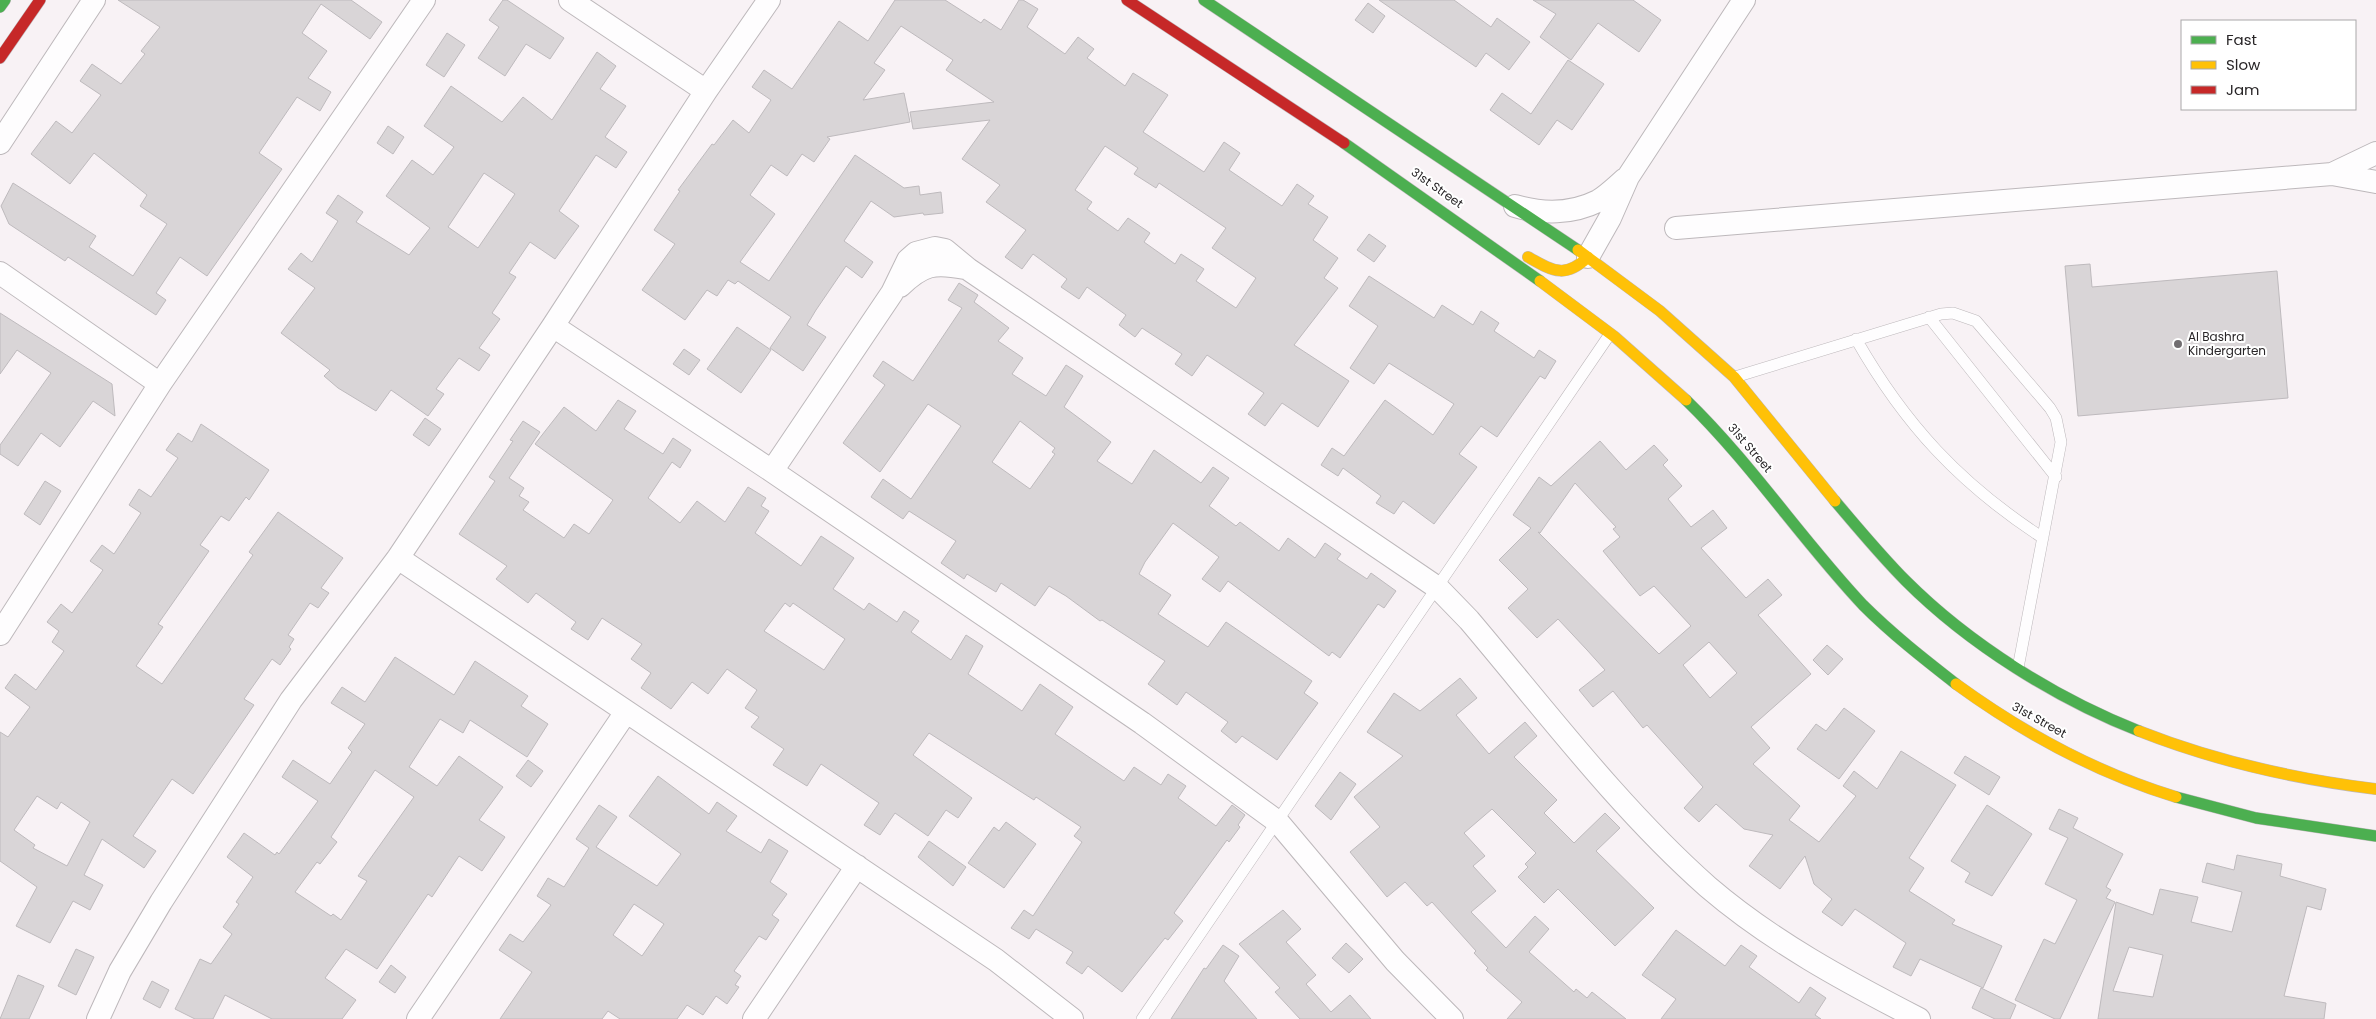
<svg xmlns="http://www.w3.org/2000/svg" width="2376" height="1019" font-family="Poppins,sans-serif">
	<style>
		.building { fill: #d9d5d7; stroke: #bebabd; fill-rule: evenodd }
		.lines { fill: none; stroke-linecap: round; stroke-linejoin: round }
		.lane-casing { stroke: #bdb8bb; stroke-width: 12 }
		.street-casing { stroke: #bdb8bb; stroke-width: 24 }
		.fast-casing { stroke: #bdb8bb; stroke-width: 12 }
		.slow-casing { stroke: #bdb8bb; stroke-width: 12 }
		.jam-casing { stroke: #bdb8bb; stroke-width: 12 }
		.lane { stroke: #fefdfe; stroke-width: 11 }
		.street { stroke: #fefdfe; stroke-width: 22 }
		.fast { stroke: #4caf50; stroke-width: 11 }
		.slow { stroke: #ffc107; stroke-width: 11 }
		.jam { stroke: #c62828; stroke-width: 11 }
		.poi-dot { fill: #716d70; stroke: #fff; stroke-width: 2 }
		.labels { text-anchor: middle; stroke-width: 4; stroke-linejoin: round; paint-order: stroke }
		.street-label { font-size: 12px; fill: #292628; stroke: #fff }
		.poi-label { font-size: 12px; fill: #292628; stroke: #fff; text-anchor: start }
	</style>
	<rect width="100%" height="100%" fill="#f8f2f5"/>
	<!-- building -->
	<path class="building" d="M 118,0 L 351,0 L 382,22 L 370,39 L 321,4 L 302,33 L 327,51 L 308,78 L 331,92 L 320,111 L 297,97 L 259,153 L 282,169 L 207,276 L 180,257 L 156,293 L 166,300 L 156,315 L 68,257 L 65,261 L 9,224 L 1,206 L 13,183 L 96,236 L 89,247 L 133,276 L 167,224 L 140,206 L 147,195 L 94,153 L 70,184 L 31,154 L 56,121 L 72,133 L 101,95 L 80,81 L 92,64 L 121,84 L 145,54 L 141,51 L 160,27 Z
		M 503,0 L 507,0 L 564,38 L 550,59 L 526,44 L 505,76 L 478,58 L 499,27 L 489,20 Z
		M 895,0 L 945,0 L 981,23 L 984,19 L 1001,30 L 1019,0 L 1023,0 L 1038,9 L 1027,27 L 1065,54 L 1078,37 L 1094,49 L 1087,58 L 1125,86 L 1133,73 L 1168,95 L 1143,132 L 1204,172 L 1224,142 L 1240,153 L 1229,170 L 1282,206 L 1297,184 L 1314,196 L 1308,204 L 1328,217 L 1313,240 L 1338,258 L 1324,278 L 1338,288 L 1294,345 L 1349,381 L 1318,427 L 1282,403 L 1265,426 L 1248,414 L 1264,393 L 1207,355 L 1192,376 L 1175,364 L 1182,354 L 1142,328 L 1135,337 L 1119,325 L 1126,315 L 1087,287 L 1079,299 L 1061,287 L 1067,279 L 1033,254 L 1022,269 L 1005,257 L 1026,230 L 986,202 L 1000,185 L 962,159 L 990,120 L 913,129 L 910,112 L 994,102 L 946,70 L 953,60 L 901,26 L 874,63 L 885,70 L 863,100 L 904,93 L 910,122 L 827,137 L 830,139 L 814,162 L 802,154 L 787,176 L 771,165 L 750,195 L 775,214 L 740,262 L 769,281 L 855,155 L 904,188 L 919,186 L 920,195 L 941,192 L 943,213 L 924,215 L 923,213 L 894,217 L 871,201 L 844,241 L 873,262 L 862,278 L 846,266 L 816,310 L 807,325 L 826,337 L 803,371 L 770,348 L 791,317 L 738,281 L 735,284 L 728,280 L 717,296 L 707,290 L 685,320 L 642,290 L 675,244 L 654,230 L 680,191 L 678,190 L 712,144 L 714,145 L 733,120 L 749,133 L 771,100 L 752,87 L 764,70 L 792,89 L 839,21 L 868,41 ZM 1105,146 L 1138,168 L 1134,174 L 1156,188 L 1159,183 L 1226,228 L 1212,248 L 1256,278 L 1236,308 L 1196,281 L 1204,269 L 1181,254 L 1175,264 L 1144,242 L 1150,233 L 1128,218 L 1118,231 L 1087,209 L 1092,202 L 1075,190 Z
		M 1379,0 L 1454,0 L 1491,27 L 1497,18 L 1530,42 L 1509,70 L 1486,53 L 1476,67 Z
		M 1533,0 L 1633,0 L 1661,20 L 1639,52 L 1598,23 L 1571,60 L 1540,37 L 1556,14 Z
		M 1368,3 L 1385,16 L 1373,33 L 1355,20 Z
		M 447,33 L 465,45 L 444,77 L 426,65 Z
		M 597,52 L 616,66 L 600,89 L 626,106 L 605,137 L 627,152 L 616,168 L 596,155 L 559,211 L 579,226 L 555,259 L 530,242 L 509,273 L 516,277 L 492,313 L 500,319 L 479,348 L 490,355 L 479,371 L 459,358 L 436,389 L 444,394 L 428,416 L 391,390 L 376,411 L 338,388 L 324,376 L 330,370 L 281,333 L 315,288 L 288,269 L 301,253 L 312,262 L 338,221 L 326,213 L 338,195 L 363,212 L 356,222 L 409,255 L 430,228 L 386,196 L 412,160 L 433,175 L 454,147 L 424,126 L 451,86 L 502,122 L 523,97 L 552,120 ZM 484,173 L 515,194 L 478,248 L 448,227 Z
		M 1568,60 L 1604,84 L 1572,130 L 1557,120 L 1539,145 L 1490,110 L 1502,93 L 1531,114 Z
		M 388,126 L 404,137 L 393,154 L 377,143 Z
		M 1369,234 L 1386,246 L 1374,262 L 1357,250 Z
		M 2090,264 L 2092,287 L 2277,271 L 2288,398 L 2078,416 L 2065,266 Z
		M 1369,276 L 1434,318 L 1442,305 L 1473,325 L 1481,311 L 1499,323 L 1494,331 L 1534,358 L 1539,350 L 1556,361 L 1545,379 L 1540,376 L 1497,437 L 1481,426 L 1459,454 L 1477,467 L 1434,524 L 1403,501 L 1394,514 L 1376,503 L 1381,496 L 1343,468 L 1338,476 L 1321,465 L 1332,448 L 1344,456 L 1385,400 L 1433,435 L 1454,404 L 1389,363 L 1374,384 L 1350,368 L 1378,326 L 1349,306 Z
		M 959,283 L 978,295 L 974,302 L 1009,328 L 998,341 L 1023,358 L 1012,374 L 1046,396 L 1066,365 L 1083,376 L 1064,407 L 1111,442 L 1097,461 L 1132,484 L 1154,450 L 1201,483 L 1213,467 L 1229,478 L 1209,506 L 1236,526 L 1240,522 L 1279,551 L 1288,538 L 1315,558 L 1325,543 L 1341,554 L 1337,559 L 1367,579 L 1371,573 L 1396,591 L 1384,608 L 1378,604 L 1340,658 L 1332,652 L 1329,656 L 1228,581 L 1220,592 L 1202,579 L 1219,557 L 1173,523 L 1145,562 L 1139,574 L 1171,595 L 1158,614 L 1208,647 L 1226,622 L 1312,681 L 1304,693 L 1318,703 L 1277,760 L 1242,736 L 1236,743 L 1221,731 L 1228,722 L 1186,692 L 1177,705 L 1148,684 L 1165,661 L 1102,620 L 1100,621 L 1066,596 L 1049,586 L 1035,606 L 1001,583 L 996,592 L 967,574 L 964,579 L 941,563 L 956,541 L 909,511 L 903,519 L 871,497 L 883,479 L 911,499 L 961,426 L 928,404 L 880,472 L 843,443 L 885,385 L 873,376 L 883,361 L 913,381 L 962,308 L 948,300 ZM 1020,421 L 1055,448 L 1052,452 L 1055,454 L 1030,489 L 992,462 Z
		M 0,313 L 112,384 L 115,416 L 93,401 L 60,447 L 41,433 L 18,466 L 0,454 L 0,445 L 51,373 L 17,350 L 0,374 Z
		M 737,327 L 771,350 L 741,393 L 707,369 Z
		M 684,349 L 700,360 L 689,375 L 673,364 Z
		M 618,400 L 636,411 L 624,429 L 663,454 L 673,438 L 691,450 L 680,468 L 672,462 L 648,498 L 680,523 L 697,501 L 725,522 L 748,487 L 766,498 L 761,506 L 769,511 L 755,533 L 801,566 L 821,536 L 854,558 L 833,589 L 864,610 L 869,603 L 897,622 L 904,611 L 919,621 L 911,632 L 951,660 L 966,635 L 983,646 L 968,674 L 1022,711 L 1040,684 L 1073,707 L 1055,734 L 1124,781 L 1134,767 L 1161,785 L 1168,774 L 1186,786 L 1178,798 L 1216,826 L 1232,805 L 1245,815 L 1238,825 L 1240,827 L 1229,842 L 1227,840 L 1174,913 L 1183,921 L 1168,940 L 1165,938 L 1122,992 L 1088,966 L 1082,974 L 1066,963 L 1073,952 L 1036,929 L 1029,939 L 1011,928 L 1024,910 L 1033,916 L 1082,842 L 1074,836 L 1081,827 L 1036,797 L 1034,800 L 929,733 L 913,755 L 972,798 L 958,818 L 946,810 L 928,836 L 895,813 L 880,835 L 864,825 L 879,803 L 821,764 L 807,786 L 773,765 L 784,749 L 751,727 L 759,717 L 745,708 L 757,690 L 727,669 L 708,694 L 692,682 L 671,709 L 641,688 L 651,673 L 631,659 L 642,644 L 602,618 L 588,640 L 571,629 L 576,622 L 536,593 L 528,603 L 496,579 L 507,566 L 459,534 L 495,481 L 489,477 L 513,441 L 510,440 L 523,421 L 540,432 L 509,478 L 524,488 L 519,496 L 529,502 L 523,510 L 564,538 L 574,524 L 589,534 L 613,500 L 535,444 L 564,407 L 596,431 ZM 785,603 L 790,607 L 793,603 L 845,639 L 824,670 L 764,631 Z
		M 425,418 L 441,429 L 429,446 L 413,435 Z
		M 201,424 L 269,470 L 249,500 L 246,497 L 229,521 L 221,516 L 200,545 L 209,551 L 158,624 L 163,627 L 136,666 L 162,684 L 253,555 L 249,552 L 278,512 L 343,558 L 321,588 L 329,593 L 318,608 L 310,603 L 288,635 L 294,639 L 289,647 L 291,649 L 280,665 L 272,659 L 244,699 L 254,705 L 193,794 L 172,779 L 133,836 L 156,851 L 144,868 L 102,839 L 84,875 L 103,885 L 90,910 L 73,901 L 50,943 L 16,926 L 37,887 L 0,861 L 0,732 L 8,737 L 30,707 L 5,688 L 15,674 L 36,690 L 64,651 L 52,642 L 59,631 L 47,622 L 61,604 L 72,613 L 103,570 L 90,561 L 102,545 L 114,554 L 141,513 L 129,505 L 139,489 L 151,497 L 178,458 L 166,450 L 178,433 L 192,442 ZM 37,796 L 57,809 L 61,802 L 90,822 L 67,866 L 33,848 L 35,845 L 14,830 Z
		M 1600,441 L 1626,470 L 1654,445 L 1668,460 L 1663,465 L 1682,486 L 1668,499 L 1691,527 L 1713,510 L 1727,528 L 1701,548 L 1746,598 L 1768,579 L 1782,595 L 1758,615 L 1811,674 L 1751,727 L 1770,748 L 1753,764 L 1800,806 L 1789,820 L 1819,842 L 1856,796 L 1843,786 L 1854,771 L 1877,789 L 1901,751 L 1956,785 L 1909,858 L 1924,868 L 1909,891 L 1955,920 L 1952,924 L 2002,946 L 1983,988 L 1920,959 L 1911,976 L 1893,967 L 1906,943 L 1855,909 L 1842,926 L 1822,912 L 1832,899 L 1814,884 L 1805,856 L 1780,889 L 1749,866 L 1773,835 L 1744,829 L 1716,804 L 1699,822 L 1684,808 L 1703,787 L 1647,725 L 1643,728 L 1613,691 L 1593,707 L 1579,690 L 1605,670 L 1587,650 L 1558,619 L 1537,638 L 1508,608 L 1528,589 L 1499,560 L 1531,528 L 1513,515 L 1539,477 L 1551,486 ZM 1575,483 L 1616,527 L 1613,529 L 1620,537 L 1603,551 L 1640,596 L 1654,586 L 1691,626 L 1659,654 L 1538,532 L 1540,533 ZM 1709,642 L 1737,673 L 1710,698 L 1683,665 Z
		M 45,481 L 61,491 L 40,525 L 24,514 Z
		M 1827,645 L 1843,659 L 1828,675 L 1813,660 Z
		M 395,657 L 454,695 L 475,661 L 528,696 L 521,706 L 548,724 L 527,757 L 470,720 L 463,733 L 440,719 L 409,767 L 437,786 L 459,756 L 503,787 L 479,820 L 505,837 L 482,871 L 459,856 L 432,897 L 428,894 L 377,969 L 346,949 L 325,978 L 356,1000 L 342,1019 L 272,1019 L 225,995 L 213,1019 L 195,1019 L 175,1009 L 200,959 L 211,964 L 232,934 L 223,927 L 239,904 L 236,902 L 253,877 L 227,857 L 244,833 L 275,855 L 277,852 L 279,854 L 318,801 L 282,777 L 293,760 L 330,784 L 352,752 L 348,748 L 365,724 L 331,703 L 342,687 L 365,702 ZM 375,770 L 414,797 L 358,876 L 367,881 L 341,920 L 333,914 L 331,916 L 295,892 L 317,862 L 320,864 L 337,842 L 331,837 Z
		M 1460,678 L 1477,698 L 1456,715 L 1489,754 L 1525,722 L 1537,736 L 1514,757 L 1557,800 L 1544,813 L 1574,843 L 1605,813 L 1620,828 L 1596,851 L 1654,908 L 1615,946 L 1558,889 L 1544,903 L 1518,877 L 1528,867 L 1525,864 L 1536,853 L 1492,809 L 1464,833 L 1485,856 L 1473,866 L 1496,891 L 1471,912 L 1506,948 L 1535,916 L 1549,929 L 1529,952 L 1574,992 L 1576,989 L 1587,998 L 1592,992 L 1626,1019 L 1507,1019 L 1522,1002 L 1486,970 L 1488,968 L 1474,953 L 1476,951 L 1432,902 L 1427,906 L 1405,882 L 1387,897 L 1350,852 L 1380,827 L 1354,797 L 1403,756 L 1367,732 L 1394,693 L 1420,711 Z
		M 1844,708 L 1875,731 L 1839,779 L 1797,749 L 1816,724 L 1826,731 Z
		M 1965,756 L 2000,777 L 1989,795 L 1954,773 Z
		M 528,760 L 543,771 L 531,787 L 516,776 Z
		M 1340,772 L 1356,784 L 1331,820 L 1315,806 Z
		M 658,776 L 709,814 L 717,802 L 737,816 L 726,831 L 761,853 L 769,839 L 788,851 L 770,882 L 787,894 L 772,915 L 779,920 L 766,940 L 759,936 L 734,971 L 741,976 L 735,985 L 739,987 L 727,1004 L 716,996 L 703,1015 L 687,1005 L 677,1019 L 620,1019 L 608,1011 L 602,1019 L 500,1019 L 532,972 L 499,950 L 510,934 L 523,942 L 551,905 L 537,896 L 548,878 L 564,887 L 589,848 L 576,839 L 599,805 L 617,817 L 596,847 L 657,886 L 681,854 L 629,816 ZM 634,904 L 664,924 L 642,956 L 613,935 Z
		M 1987,805 L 2032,834 L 1992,896 L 1965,882 L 1970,873 L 1951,861 Z
		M 2059,809 L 2078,818 L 2073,828 L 2123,854 L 2106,887 L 2111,890 L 2106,898 L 2115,902 L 2060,1019 L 2055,1019 L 2015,1000 L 2044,939 L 2055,944 L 2077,900 L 2045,884 L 2068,838 L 2049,829 Z
		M 1006,822 L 1036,844 L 1004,888 L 968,863 L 994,827 L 999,831 Z
		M 929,841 L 966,867 L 953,886 L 918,857 Z
		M 2237,855 L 2282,864 L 2280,876 L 2326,889 L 2321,910 L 2307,906 L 2284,996 L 2326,1003 L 2324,1019 L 2098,1019 L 2116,902 L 2153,915 L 2160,889 L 2198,897 L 2191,922 L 2232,932 L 2242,892 L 2202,882 L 2207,863 L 2234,870 ZM 2129,947 L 2163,955 L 2153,997 L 2113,991 Z
		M 1283,910 L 1301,929 L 1286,942 L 1316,975 L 1306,984 L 1331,1012 L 1350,995 L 1371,1019 L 1300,1019 L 1275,992 L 1280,988 L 1239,944 Z
		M 1676,930 L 1725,966 L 1741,945 L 1757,956 L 1749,967 L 1799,1003 L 1810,987 L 1826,998 L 1815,1015 L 1821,1019 L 1661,1019 L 1676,999 L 1642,975 Z
		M 1346,943 L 1363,959 L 1349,973 L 1332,958 Z
		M 1223,945 L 1239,956 L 1224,981 L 1257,1019 L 1171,1019 L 1204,968 L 1206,969 Z
		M 76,949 L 94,957 L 76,995 L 58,986 Z
		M 391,965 L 406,977 L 395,993 L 379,982 Z
		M 18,975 L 44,986 L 29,1019 L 0,1019 Z
		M 152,981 L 169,990 L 160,1008 L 143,999 Z
		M 1981,988 L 2016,1005 L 2010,1019 L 1995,1019 L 1972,1008 Z"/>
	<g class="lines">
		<defs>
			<path id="lane" d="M 1929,317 L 2056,477
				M 1856,339 C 1905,425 1960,484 2043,538
				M 1735,377 L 1941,314 L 1953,313 L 1976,321 L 2050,408 L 2056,418 L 2061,442 L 2018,668
				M 1142,1019 L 1610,334"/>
			<path id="street" d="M 570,0 L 706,91
				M 0,143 L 94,0
				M 2332,174 L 2376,153
				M 1515,206 C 1542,214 1572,214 1598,201 C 1608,195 1617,186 1625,179
				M 1676,228 L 2332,174 L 2376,182
				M 1588,257 L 1610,218 L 1628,177 L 1744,0
				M 0,273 L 160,384
				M 900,286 C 923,264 934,262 965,268
				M 553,326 L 772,471 L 1142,723 L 1278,822 L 1395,961 L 1452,1019
				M 772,471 L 892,293 L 908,260 L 916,253 L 935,248 L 945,250 L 968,269 L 1438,588 L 1469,620 C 1546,711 1619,808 1708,887 C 1771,941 1845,981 1919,1019
				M 398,558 L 996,960 L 1072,1019
				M 0,634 L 160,384 L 424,0
				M 98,1019 L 120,971 L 161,902 L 291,700 L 398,558 L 553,326 L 706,91 L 769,0
				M 418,1019 L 626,712
				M 754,1019 L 857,866"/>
			<path id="fast" d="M 1204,0 L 1578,250
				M 0,7 L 5,0
				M 1344,143 L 1540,281
				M 1686,400 C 1751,463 1801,539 1863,605 C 1892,634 1924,659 1956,684
				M 1835,501 C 1858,528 1881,556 1906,581 C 1969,644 2057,699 2139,731
				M 2176,797 L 2256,818 L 2376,836"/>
			<path id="slow" d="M 1578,250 L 1660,311 L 1734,377 L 1835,501
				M 1528,257 C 1553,271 1565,279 1588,257
				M 1540,281 L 1615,337 L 1686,400
				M 1956,684 C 2022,732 2097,773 2176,797
				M 2139,731 C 2215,761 2295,779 2376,789"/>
			<path id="jam" d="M 1127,0 L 1344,143
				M 0,58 L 40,0"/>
		</defs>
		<!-- lane casing -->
		<use href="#lane" class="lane-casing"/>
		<!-- street casing -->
		<use href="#street" class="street-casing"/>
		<!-- fast casing -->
		<use href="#fast" class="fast-casing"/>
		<!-- slow casing -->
		<use href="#slow" class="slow-casing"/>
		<!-- jam casing -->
		<use href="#jam" class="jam-casing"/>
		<!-- lane -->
		<use href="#lane" class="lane"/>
		<!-- street -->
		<use href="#street" class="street"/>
		<!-- fast -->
		<use href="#fast" class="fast"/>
		<!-- slow -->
		<use href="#slow" class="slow"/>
		<!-- jam -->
		<use href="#jam" class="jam"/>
	</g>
	<!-- markers -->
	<circle class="poi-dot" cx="2178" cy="344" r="5"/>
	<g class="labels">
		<!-- street labels -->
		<g class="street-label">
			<text transform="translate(1437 188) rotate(35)" y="4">31st Street</text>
			<text transform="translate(1750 448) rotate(49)" y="4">31st Street</text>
			<text transform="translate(2039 720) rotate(29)" y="4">31st Street</text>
		</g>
		<!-- poi labels -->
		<g class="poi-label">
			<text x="2188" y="341">Al Bashra<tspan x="2188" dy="14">Kindergarten</tspan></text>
		</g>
	</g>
	<!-- legend -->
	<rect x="2181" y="20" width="175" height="90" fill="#ffffff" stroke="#a9a8a9"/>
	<rect x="2191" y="36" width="25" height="8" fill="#4caf50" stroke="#a9a8a9"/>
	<text x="2226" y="45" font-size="15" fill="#292628">Fast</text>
	<rect x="2191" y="61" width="25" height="8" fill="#ffc107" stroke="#a9a8a9"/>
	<text x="2226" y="70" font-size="15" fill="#292628">Slow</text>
	<rect x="2191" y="86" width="25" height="8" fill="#c62828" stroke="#a9a8a9"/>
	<text x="2226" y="95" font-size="15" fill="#292628">Jam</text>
</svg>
